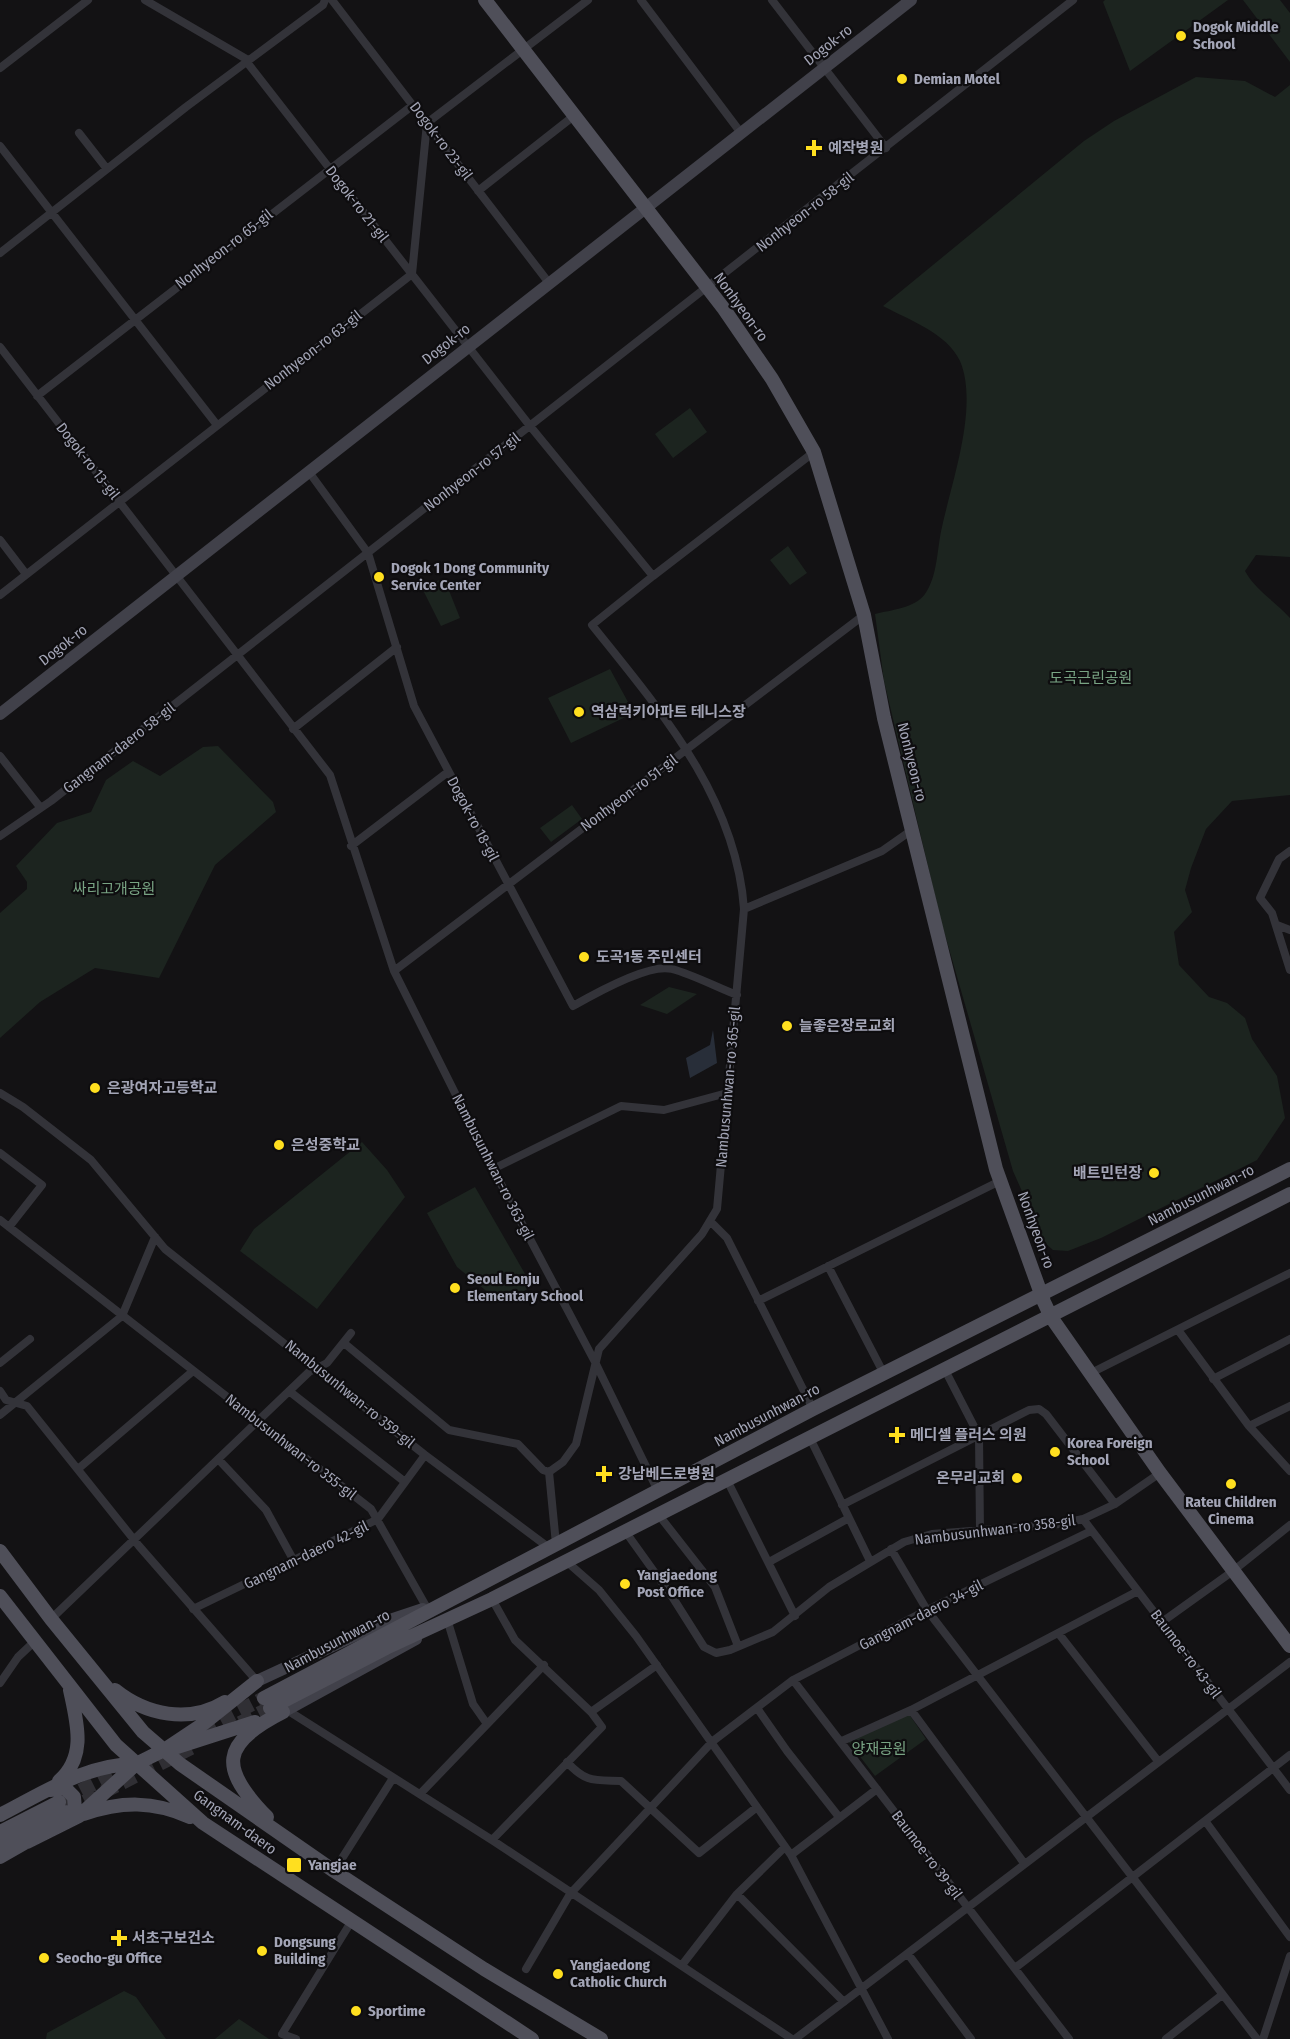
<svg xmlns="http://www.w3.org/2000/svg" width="1290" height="2039" font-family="'Fira Sans Condensed','Noto Sans KR',sans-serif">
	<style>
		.green { fill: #1c241f }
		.water { fill: #282e39 }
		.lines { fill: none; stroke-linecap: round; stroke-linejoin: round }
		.primary-tunnel { stroke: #302f34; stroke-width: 14; stroke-dasharray: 14 7; stroke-linecap: butt }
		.minor { stroke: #333339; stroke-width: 8 }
		.secondary { stroke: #41414a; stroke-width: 12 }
		.primary { stroke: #4f4f59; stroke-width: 14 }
		.poi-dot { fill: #ffdf1f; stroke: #0e0d0f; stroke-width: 2 }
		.labels { text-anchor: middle; stroke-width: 4.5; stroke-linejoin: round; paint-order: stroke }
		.poi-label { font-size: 15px; font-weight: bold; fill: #a3a5b6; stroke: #0e0d0f; text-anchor: start }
		.street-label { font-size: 15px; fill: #a3a5b6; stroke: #0e0d0f }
		.park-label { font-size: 15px; fill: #78a383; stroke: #0e0d0f }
	</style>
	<rect width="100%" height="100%" fill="#131214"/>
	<!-- green -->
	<path class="green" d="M 1105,0 L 1228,0 L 1130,71 L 1103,2 Z
		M 1243,0 L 1280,0 L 1290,13 L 1290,62 Z
		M 1196,77 L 1245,81 L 1275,97 L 1290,85 L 1290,557 L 1256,555 L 1245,571 C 1256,591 1275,601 1290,618 L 1290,795 L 1232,801 L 1206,829 L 1191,868 L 1185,890 L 1192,912 L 1174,932 L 1179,965 L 1209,997 L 1227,1003 L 1245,1018 L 1252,1039 L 1277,1076 L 1285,1118 L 1257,1160 L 1101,1238 L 1068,1251 L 1053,1250 L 1045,1243 L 1013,1171 L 941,921 L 884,681 L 875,614 C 891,610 915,608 925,594 C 938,576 937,547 942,527 C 952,481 979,406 960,361 C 947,333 909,320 883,306 L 1084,141 L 1114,121 Z
		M 690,408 L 707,432 L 673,458 L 655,434 Z
		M 788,546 L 807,573 L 790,585 L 770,560 Z
		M 444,578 L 460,618 L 441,626 L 422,588 Z
		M 610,669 L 634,713 L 571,743 L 548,698 Z
		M 218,746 L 273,802 L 276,812 L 215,865 L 159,978 L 95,968 L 40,1002 L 0,1038 L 0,913 L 27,889 L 27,882 L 16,866 L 57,823 L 91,812 L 106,780 L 133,761 L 160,776 L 203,747 Z
		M 572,805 L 582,819 L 551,842 L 540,828 Z
		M 669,987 L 697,994 L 667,1014 L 640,1005 Z
		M 362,1142 L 387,1170 L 405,1197 L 317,1309 L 240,1251 L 254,1229 Z
		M 475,1187 L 532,1286 L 513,1298 L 495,1298 L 457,1267 L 427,1213 Z
		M 909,1714 L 926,1739 L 875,1776 L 848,1741 Z
		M 124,1991 L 136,1997 L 166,2039 L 46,2039 L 47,2033 Z
		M 239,2019 L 269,2039 L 215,2039 Z"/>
	<!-- water -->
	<path class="water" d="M 713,1030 L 717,1063 L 690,1078 L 686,1058 L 710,1045 Z"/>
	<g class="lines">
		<!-- primary-tunnel -->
		<path class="primary-tunnel" d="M 240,1723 L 270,1708
			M 202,1730 L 264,1698
			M 62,1800 L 131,1765
			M 66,1811 L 197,1745"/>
		<!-- minor -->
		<path class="minor" d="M 145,0 L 248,60
			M 332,0 L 549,283
			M 641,0 L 741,133
			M 772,0 L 886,148
			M 246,61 L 530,426 L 653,576 L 592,625 C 660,710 736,797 744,909 L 717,1209 L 702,1234 L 599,1349 L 576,1444 L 563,1462 L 549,1472
			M 0,68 L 88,0
			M 79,133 L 107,169
			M 0,146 L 217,425
			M 478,191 L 575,115
			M 0,253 L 186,107 L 323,5 L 325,0
			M 0,347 L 330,775 L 394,971 L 493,1169 L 595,1362 L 658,1491
			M 37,396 L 413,105
			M 309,472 L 368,553 L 414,706 L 573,1006 C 594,994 650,963 672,969 C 694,975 716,987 737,995
			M 0,540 L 26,574
			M 653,576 L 814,452
			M 0,595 L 412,274 L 427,123 L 588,0
			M 293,729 L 397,647
			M 0,756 L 40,807
			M 0,836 L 51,801 L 1073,0
			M 351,846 L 448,772
			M 1290,851 L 1279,859 L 1260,898 L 1272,913 L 1290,970
			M 744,909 L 882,851 L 912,830
			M 1277,925 L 1290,930
			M 394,971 L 864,615
			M 0,1093 L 23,1107 L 91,1160 L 165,1249 L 425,1455 L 548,1547
			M 0,1153 L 42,1185 L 9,1227
			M 493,1169 L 621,1106 L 664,1110 L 727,1093
			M 0,1220 L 371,1509 L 427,1608
			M 711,1222 L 727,1238 L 813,1409
			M 828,1266 L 884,1374
			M 758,1301 L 1000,1181
			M 1178,1330 L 1249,1426 L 1290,1471
			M 344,1343 L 449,1430 L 518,1444 L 543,1470 L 549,1472
			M 0,1363 L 30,1339
			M 945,1370 L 979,1436 L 980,1531
			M 1091,1373 L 1290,1273
			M 1213,1379 L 1290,1339
			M 0,1391 L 6,1400 L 27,1406 L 139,1546 L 257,1681
			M 289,1391 L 405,1482
			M 0,1415 L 122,1316 L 155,1237
			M 1249,1426 L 1290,1406
			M 810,1438 L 870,1561
			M 219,1460 L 266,1510 L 294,1561
			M 78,1469 L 193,1371
			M 549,1472 L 556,1544
			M 727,1480 L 795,1616
			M 842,1505 L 1029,1410 L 1039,1409 L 1046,1414 L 1115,1504
			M 658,1514 L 715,1587 L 738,1646
			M 1083,1519 L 1290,1790
			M 625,1531 L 673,1598 L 704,1647 L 716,1653 L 730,1650 L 773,1632 L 829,1587 L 904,1542 L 932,1534 L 1060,1524 L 1083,1519 L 1115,1504 L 1160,1473
			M 891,1549 L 927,1610 L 1257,2039
			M 566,1561 L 599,1590 L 636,1636 L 791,1855 L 888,2039
			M 769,1562 L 849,1518
			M 492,1599 L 515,1640 L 591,1712 L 602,1727 L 492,1840
			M 193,1609 L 378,1519 L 425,1455
			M 51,1619 L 309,1372 L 327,1363 L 351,1333
			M 447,1619 L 473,1704 L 487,1724
			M 1162,1622 L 1233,1571 L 1290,1525
			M 1059,1634 L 1158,1761
			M 793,1680 L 1069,2039
			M 0,1683 L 18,1657 L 34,1642
			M 757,1708 L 787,1751 L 839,1817
			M 287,1710 L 492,1840 L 792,2039
			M 911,1710 L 1024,1863
			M 591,1712 L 657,1665
			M 842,1741 L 911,1710 L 1138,1591
			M 567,1762 C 586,1783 594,1780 621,1781 L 699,1853 L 757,1807
			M 420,1794 L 544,1665
			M 1206,1822 L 1290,1937
			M 791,1855 L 877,1789
			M 334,1871 L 393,1778
			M 737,1894 L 844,2002
			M 908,1954 L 971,2039
			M 682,1965 L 737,1894 L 785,1847
			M 1015,1968 L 1290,1755
			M 526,1969 L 570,1894 L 713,1741 L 793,1680 L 927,1610 L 1091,1531
			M 296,2039 L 282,2034 L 351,1922
			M 795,2039 L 1290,1662
			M 1166,2039 L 1222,1995
			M 1263,2039 L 1290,1956"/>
		<!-- secondary -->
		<path class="secondary" d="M 0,714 L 911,0
			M 257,1681 L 384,1622 L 423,1609
			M 283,1712 L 416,1639"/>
		<!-- primary -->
		<path class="primary" d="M 485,0 L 724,309 L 772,379 L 814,452 L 864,615 L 884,718 L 996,1169 L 1044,1302 L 1051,1317 L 1160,1473 L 1290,1646
			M 0,1551 L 51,1619 L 143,1732 L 180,1764 L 334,1871 L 484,1969 L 601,2039
			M 0,1596 L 116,1745 L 203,1823 L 532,2039
			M 115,1690 C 146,1715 189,1724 225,1702
			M 264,1698 L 813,1409 L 1290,1169
			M 270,1708 L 386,1648 L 492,1599 L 1290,1194
			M 174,1748 L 255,1722
			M 59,1781 C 87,1756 77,1723 70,1690
			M 50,1790 L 65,1788 L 74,1797 L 75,1809 L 64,1819
			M 84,1814 C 122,1801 153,1801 190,1817
			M 0,1815 C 43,1793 86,1764 136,1764
			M 267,1817 C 219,1768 220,1744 283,1712
			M 0,1832 L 59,1802
			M 27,1842 L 79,1816 L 136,1764 L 164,1750 L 203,1724 L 257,1681
			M 0,1846 L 65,1812
			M 0,1857 L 35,1837"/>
	</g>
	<!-- markers -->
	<g class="poi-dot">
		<circle cx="1181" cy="36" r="6"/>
		<circle cx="902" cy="79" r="6"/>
		<path d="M811 139h6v6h6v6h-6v6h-6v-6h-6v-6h6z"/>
		<circle cx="379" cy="577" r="6"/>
		<circle cx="579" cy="712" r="6"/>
		<circle cx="584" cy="957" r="6"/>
		<circle cx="787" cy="1026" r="6"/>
		<circle cx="95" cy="1088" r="6"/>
		<circle cx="279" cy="1145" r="6"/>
		<circle cx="1154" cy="1173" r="6"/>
		<circle cx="455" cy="1288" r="6"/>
		<path d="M894 1426h6v6h6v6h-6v6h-6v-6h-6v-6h6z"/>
		<circle cx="1055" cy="1452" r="6"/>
		<path d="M601 1465h6v6h6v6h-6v6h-6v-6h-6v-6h6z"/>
		<circle cx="1017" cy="1478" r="6"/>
		<circle cx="1231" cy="1484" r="6"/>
		<circle cx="625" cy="1584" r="6"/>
		<rect x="286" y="1857" width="16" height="16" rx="3"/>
		<path d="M116 1929h6v6h6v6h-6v6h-6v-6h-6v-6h6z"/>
		<circle cx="262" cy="1951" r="6"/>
		<circle cx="44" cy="1958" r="6"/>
		<circle cx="558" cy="1974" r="6"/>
		<circle cx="356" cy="2011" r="6"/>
	</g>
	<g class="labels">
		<!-- poi labels -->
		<g class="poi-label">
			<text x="1193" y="32">Dogok Middle<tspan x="1193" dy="17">School</tspan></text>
			<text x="914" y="84">Demian Motel</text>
			<text x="828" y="153">예작병원</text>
			<text x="391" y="573">Dogok 1 Dong Community<tspan x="391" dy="17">Service Center</tspan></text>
			<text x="591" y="717">역삼럭키아파트 테니스장</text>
			<text x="596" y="962">도곡1동 주민센터</text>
			<text x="799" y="1031">늘좋은장로교회</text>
			<text x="107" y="1093">은광여자고등학교</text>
			<text x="291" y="1150">은성중학교</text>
			<text x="1142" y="1178" text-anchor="end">배트민턴장</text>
			<text x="467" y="1284">Seoul Eonju<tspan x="467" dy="17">Elementary School</tspan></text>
			<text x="910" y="1440">메디셀 플러스 의원</text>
			<text x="1067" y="1448">Korea Foreign<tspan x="1067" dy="17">School</tspan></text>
			<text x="618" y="1479">강남베드로병원</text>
			<text x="1005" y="1483" text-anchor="end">온무리교회</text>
			<text x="1231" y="1507" text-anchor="middle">Rateu Children<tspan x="1231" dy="17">Cinema</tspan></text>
			<text x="637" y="1580">Yangjaedong<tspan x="637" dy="17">Post Office</tspan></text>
			<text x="308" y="1870">Yangjae</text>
			<text x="132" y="1943">서초구보건소</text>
			<text x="274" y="1947">Dongsung<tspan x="274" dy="17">Building</tspan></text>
			<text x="56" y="1963">Seocho-gu Office</text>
			<text x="570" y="1970">Yangjaedong<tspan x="570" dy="17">Catholic Church</tspan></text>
			<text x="368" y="2016">Sportime</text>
		</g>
		<!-- street labels -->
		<g class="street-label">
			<text transform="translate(828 45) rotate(-38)" y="5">Dogok-ro</text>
			<text transform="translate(441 141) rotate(53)" y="5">Dogok-ro 23-gil</text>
			<text transform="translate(357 204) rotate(52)" y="5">Dogok-ro 21-gil</text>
			<text transform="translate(805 212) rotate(-38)" y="5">Nonhyeon-ro 58-gil</text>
			<text transform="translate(224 249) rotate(-38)" y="5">Nonhyeon-ro 65-gil</text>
			<text transform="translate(741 307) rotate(54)" y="5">Nonhyeon-ro</text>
			<text transform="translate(446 344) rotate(-38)" y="5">Dogok-ro</text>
			<text transform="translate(313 350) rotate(-38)" y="5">Nonhyeon-ro 63-gil</text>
			<text transform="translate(88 461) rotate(52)" y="5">Dogok-ro 13-gil</text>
			<text transform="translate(472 472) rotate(-38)" y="5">Nonhyeon-ro 57-gil</text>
			<text transform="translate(63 645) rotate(-38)" y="5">Dogok-ro</text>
			<text transform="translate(119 748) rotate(-38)" y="5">Gangnam-daero 58-gil</text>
			<text transform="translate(912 762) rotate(76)" y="5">Nonhyeon-ro</text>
			<text transform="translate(629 793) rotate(-37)" y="5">Nonhyeon-ro 51-gil</text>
			<text transform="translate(473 819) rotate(62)" y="5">Dogok-ro 18-gil</text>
			<text transform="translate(728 1087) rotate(-85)" y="5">Nambusunhwan-ro 365-gil</text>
			<text transform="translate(493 1167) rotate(63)" y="5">Nambusunhwan-ro 363-gil</text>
			<text transform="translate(1201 1195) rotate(-27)" y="5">Nambusunhwan-ro</text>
			<text transform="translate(1036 1230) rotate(70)" y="5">Nonhyeon-ro</text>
			<text transform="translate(350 1394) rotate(39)" y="5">Nambusunhwan-ro 359-gil</text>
			<text transform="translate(767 1415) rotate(-28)" y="5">Nambusunhwan-ro</text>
			<text transform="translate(291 1447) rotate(38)" y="5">Nambusunhwan-ro 355-gil</text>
			<text transform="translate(995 1530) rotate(-7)" y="5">Nambusunhwan-ro 358-gil</text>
			<text transform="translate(306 1555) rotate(-26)" y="5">Gangnam-daero 42-gil</text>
			<text transform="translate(921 1615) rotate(-27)" y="5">Gangnam-daero 34-gil</text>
			<text transform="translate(337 1641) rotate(-28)" y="5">Nambusunhwan-ro</text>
			<text transform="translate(1186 1654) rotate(53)" y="5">Baumoe-ro 43-gil</text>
			<text transform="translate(235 1822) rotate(36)" y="5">Gangnam-daero</text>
			<text transform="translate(927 1855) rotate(53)" y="5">Baumoe-ro 39-gil</text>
		</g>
		<!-- park labels -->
		<g class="park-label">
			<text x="1091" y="683">도곡근린공원</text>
			<text x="114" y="894">싸리고개공원</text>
			<text x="879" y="1754">양재공원</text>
		</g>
	</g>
</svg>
